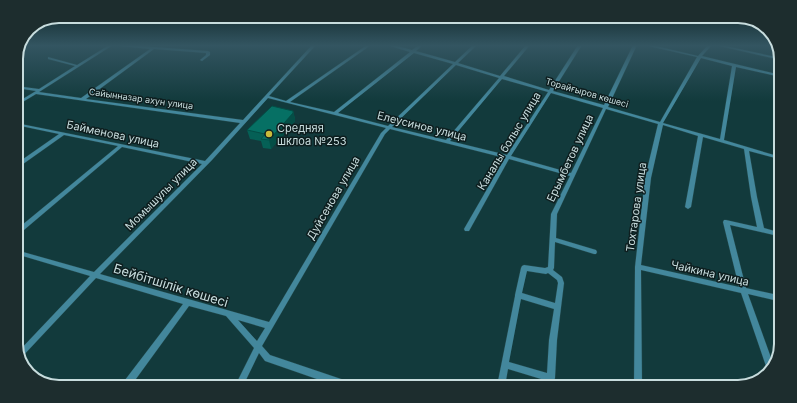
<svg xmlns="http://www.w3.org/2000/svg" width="797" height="403" font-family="Inter,sans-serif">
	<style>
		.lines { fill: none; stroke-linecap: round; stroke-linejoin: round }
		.minor-casing { stroke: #335759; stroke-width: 0.5 }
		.minor { fill: #43879c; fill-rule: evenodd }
		.wall { fill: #056056 }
		.shaded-wall { fill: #044e46 }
		.building { fill: #067064; stroke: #044e46 }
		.poi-dot { fill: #c8bb3b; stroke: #0e1e1f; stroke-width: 1.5 }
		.labels { text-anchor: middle; stroke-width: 3; stroke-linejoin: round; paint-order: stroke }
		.far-street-label { font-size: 9px; fill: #c7dcdd; stroke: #0e1e1f }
		.street-label { font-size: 11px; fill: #c7dcdd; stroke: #0e1e1f }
		.poi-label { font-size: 11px; fill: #c7dcdd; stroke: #0e1e1f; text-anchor: start }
		.near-street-label { font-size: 13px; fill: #c7dcdd; stroke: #0e1e1f }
		.rim { fill: none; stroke: #c7dcdd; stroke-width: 2 }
	</style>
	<rect width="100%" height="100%" fill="#123a3c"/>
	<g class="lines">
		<defs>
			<path id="minor" d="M 109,45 L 113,45 L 39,92 L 81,98 L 150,49 L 119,46 L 117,45 L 129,45 L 208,51 L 210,52 L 210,55 L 202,61 L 200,60 L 206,55 L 206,53 L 154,49 L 86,99 L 243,120 L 312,45 L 316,45 L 269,96 L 286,101 L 367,45 L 371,45 L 290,102 L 334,112 L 410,52 L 390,46 L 389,45 L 394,45 L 412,50 L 419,45 L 423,45 L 416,51 L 455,62 L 473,45 L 477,45 L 458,63 L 500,76 L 526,45 L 530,45 L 504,76 L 549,90 L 578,45 L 582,45 L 553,91 L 604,105 L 633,45 L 637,45 L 608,107 L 660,122 L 697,57 L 648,46 L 647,45 L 652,45 L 698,56 L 708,45 L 712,45 L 702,56 L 781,75 L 778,156 L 780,156 L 779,159 L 749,151 L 757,197 L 764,228 L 778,232 L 778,236 L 730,225 L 746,288 L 778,295 L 778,301 L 748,294 L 774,366 L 768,372 L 741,293 L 641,270 L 642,386 L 634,386 L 635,267 L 645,178 L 658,124 L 606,109 L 557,214 L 556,238 L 596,250 L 597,252 L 596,254 L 594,254 L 555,242 L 554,268 L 553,270 L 562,277 L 564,283 L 557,340 L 555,378 L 554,381 L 551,382 L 508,369 L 505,386 L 497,386 L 515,296 L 515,295 L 521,268 L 522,266 L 524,265 L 545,268 L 548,267 L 551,214 L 570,176 L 509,159 L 469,231 L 465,231 L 464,229 L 505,158 L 390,129 L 385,134 L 262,346 L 270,355 L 347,381 L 350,382 L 351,385 L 334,385 L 265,361 L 259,353 L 244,384 L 236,384 L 254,348 L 226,316 L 189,306 L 133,383 L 124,383 L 125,380 L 183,304 L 96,278 L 20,359 L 18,352 L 90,276 L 16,254 L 16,250 L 94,272 L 202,164 L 122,147 L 18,235 L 16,235 L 16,230 L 118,146 L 64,135 L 16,169 L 16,164 L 59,134 L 16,125 L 16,123 L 205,161 L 240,123 L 36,94 L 16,106 L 16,103 L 36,91 L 16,88 L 16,86 L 39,89 L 75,66 L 48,59 L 48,57 L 77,65 ZM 414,53 L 453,64 L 388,126 L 338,113 ZM 701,58 L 732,66 L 720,139 L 663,123 ZM 456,65 L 499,78 L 446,140 L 392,127 ZM 736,67 L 776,76 L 774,155 L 724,140 ZM 502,79 L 548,92 L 507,155 L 450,141 ZM 551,93 L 603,108 L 571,173 L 511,156 ZM 268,98 L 386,128 L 381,133 L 269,322 L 100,274 L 212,160 ZM 663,125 L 698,136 L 685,207 L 688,209 L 691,207 L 703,137 L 744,149 L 751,197 L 757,227 L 726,220 L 724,220 L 723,222 L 739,287 L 641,265 L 651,178 ZM 527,271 L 546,274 L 548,273 L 557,280 L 558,283 L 555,303 L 522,293 ZM 521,299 L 554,309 L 549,340 L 547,373 L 509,362 ZM 238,320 L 265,328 L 257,341 Z
				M 715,45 L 721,45 L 781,58 L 781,60 Z"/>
		</defs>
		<!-- minor casing -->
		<use href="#minor" class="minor-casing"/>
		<!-- minor -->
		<use href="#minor" class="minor"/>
	</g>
	<!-- wall -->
	<path class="wall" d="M 293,111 L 295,119 L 295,121 L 271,149 L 263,148 L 261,141 L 250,139 L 247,130 Z"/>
	<!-- shaded-wall -->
	<path class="shaded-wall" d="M 293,111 L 295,119 L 295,121 L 271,149 L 269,140 Z"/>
	<!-- building -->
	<path class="building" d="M 272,106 L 293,111 L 293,113 L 269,140 L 261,139 L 265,134 L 247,130 Z"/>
	<!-- sky -->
	<linearGradient id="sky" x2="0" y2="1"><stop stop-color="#0a2021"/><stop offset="0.45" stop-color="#335561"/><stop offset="1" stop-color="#335561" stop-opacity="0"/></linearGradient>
	<rect width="797" height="101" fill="url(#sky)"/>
	<!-- markers -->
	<circle class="poi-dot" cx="269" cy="134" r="4"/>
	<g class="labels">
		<!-- far-street labels -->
		<g class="far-street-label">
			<text transform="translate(587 93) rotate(16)" y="3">Торайғыров көшесі</text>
			<text transform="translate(141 99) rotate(8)" y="3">Сайынназар ахун улица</text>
		</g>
		<!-- street labels -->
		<g class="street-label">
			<text transform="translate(422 126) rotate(14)" y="4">Елеусинов улица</text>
			<text transform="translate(113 134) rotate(12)" y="4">Байменова улица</text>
			<text transform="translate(509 141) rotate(-59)" y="4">Каналы болыс улица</text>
			<text transform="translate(570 158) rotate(-65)" y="4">Ерымбетов улица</text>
			<text transform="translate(161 194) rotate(-45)" y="4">Момышулы улица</text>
			<text transform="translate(333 198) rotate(-60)" y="4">Дуйсенова улица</text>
			<text transform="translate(636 207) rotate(-82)" y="4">Тохтарова улица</text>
			<text transform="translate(710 273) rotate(13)" y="4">Чайкина улица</text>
		</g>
		<!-- poi labels -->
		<g class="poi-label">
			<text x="277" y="132">Средняя<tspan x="277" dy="13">шклоа №253</tspan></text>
		</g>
		<!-- near-street labels -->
		<g class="near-street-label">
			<text transform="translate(171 285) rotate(17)" y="5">Бейбітшілік көшесі</text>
		</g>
	</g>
	<!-- crop -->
	<path d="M0 0H797V403H0ZM59 23H738A36 36 0 0 1 774 59V344A36 36 0 0 1 738 380H59A36 36 0 0 1 23 344V59A36 36 0 0 1 59 23Z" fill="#1d2d2e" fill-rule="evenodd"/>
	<path class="rim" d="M59 23H738A36 36 0 0 1 774 59V344A36 36 0 0 1 738 380H59A36 36 0 0 1 23 344V59A36 36 0 0 1 59 23Z"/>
</svg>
